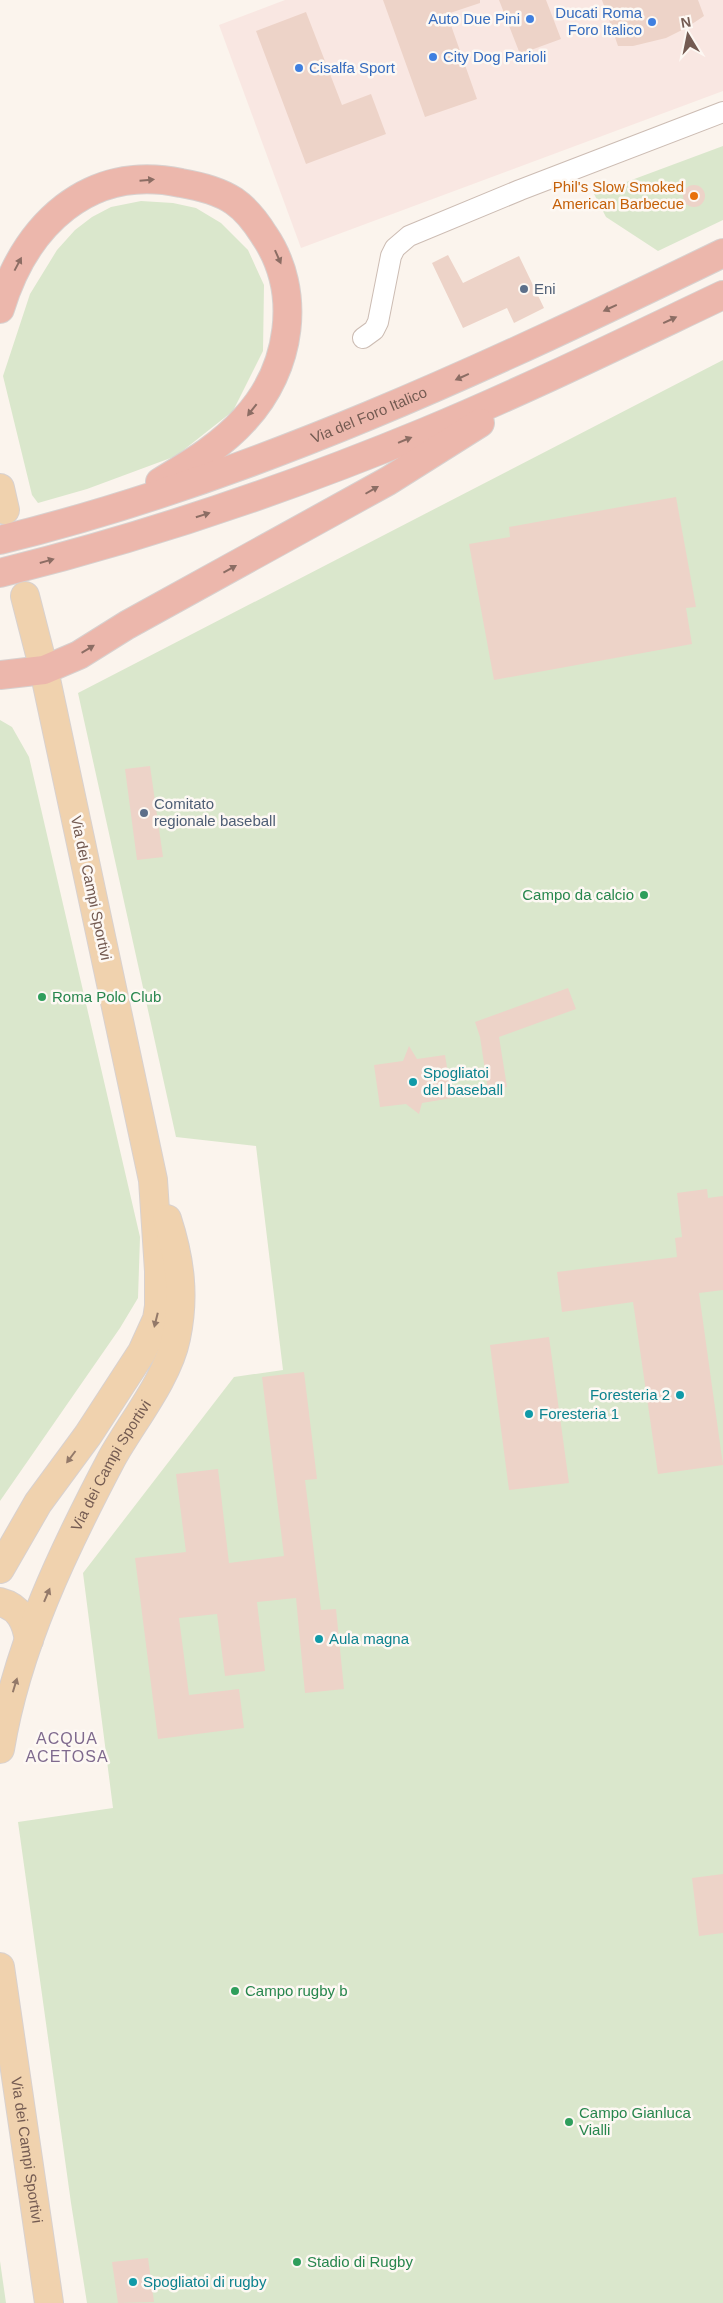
<svg xmlns="http://www.w3.org/2000/svg" width="723" height="2303" font-family="Helvetica,sans-serif">
	<style>
		.commercial { fill: #f9e7e2 }
		.green { fill: #dae7cc }
		.building { fill: #edd3c8 }
		.lines { fill: none; stroke-linecap: round; stroke-linejoin: round }
		.street-casing { stroke: #ccbcb3; stroke-width: 22 }
		.primary-casing { stroke: #d8d1cf; stroke-width: 30 }
		.highway-casing { stroke: #d8d1cf; stroke-width: 30 }
		.street { stroke: #fff; stroke-width: 20 }
		.primary { stroke: #f0d2ae; stroke-width: 28 }
		.highway { stroke: #ecb7ac; stroke-width: 28 }
		.oneway { fill: #8c6d64 }
		.oneway2 { fill: #937969 }
		.shop-dot { fill: #3f7fe0; stroke: #fdf8f3; stroke-width: 2 }
		.food-dot { fill: #e8710a; stroke: #fdf8f3; stroke-width: 2 }
		.service-dot { fill: #5c6f8a; stroke: #fdf8f3; stroke-width: 2 }
		.leisure-dot { fill: #2e9e5b; stroke: #fdf8f3; stroke-width: 2 }
		.culture-dot { fill: #0f9aa8; stroke: #fdf8f3; stroke-width: 2 }
		.labels { text-anchor: middle; stroke-width: 5; stroke-linejoin: round; paint-order: stroke }
		.shop-label { font-size: 15px; fill: #366cbe; stroke: #fdf8f3; text-anchor: end }
		.food-label { font-size: 15px; fill: #c56008; stroke: #fdf8f3; text-anchor: end }
		.service-label { font-size: 15px; fill: #4e5e75; stroke: #fdf8f3; text-anchor: start }
		.street-label { font-size: 15px; fill: #745b52; stroke: #fdf8f3 }
		.leisure-label { font-size: 15px; fill: #27864d; stroke: #fdf8f3; text-anchor: start }
		.culture-label { font-size: 15px; fill: #0d838f; stroke: #fdf8f3; text-anchor: start }
		.neighbourhood-label { font-size: 16px; letter-spacing: 1px; fill: #7f6a8e; stroke: #fdf8f3 }
	</style>
	<rect width="100%" height="100%" fill="#fbf4ed"/>
	<!-- commercial -->
	<path class="commercial" d="M 285,0 L 723,0 L 723,91 L 301,248 L 219,25 Z"/>
	<!-- green -->
	<path class="green" d="M 723,146 L 723,220 L 658,251 L 606,217 L 594,194 Z
		M 141,201 L 173,203 L 196,208 L 221,223 L 248,250 L 264,285 L 263,351 L 233,411 L 176,456 L 87,489 L 38,503 L 32,495 L 3,376 L 30,294 L 57,250 L 75,230 L 92,217 L 111,207 Z
		M 723,360 L 723,2303 L 87,2303 L 71,2203 L 18,1822 L 113,1808 L 83,1573 L 234,1377 L 283,1370 L 256,1146 L 176,1137 L 78,693 Z
		M 0,720 L 12,727 L 29,757 L 140,1237 L 138,1298 L 120,1328 L 0,1501 Z
		M 0,2261 L 6,2303 L 0,2303 Z"/>
	<!-- building -->
	<path class="building" d="M 383,0 L 480,0 L 480,3 L 447,14 L 477,99 L 425,117 Z
		M 499,0 L 546,0 L 561,39 L 520,54 Z
		M 602,0 L 698,0 L 704,16 L 686,28 L 666,38 L 633,46 L 618,46 Z
		M 306,12 L 342,105 L 371,94 L 386,134 L 306,164 L 256,31 Z
		M683 196a11 11 0 1 1 22 0a11 11 0 1 1-22 0Z
		M 448,255 L 463,283 L 519,256 L 544,308 L 514,323 L 507,308 L 463,328 L 432,263 Z
		M 676,497 L 696,607 L 686,608 L 692,644 L 494,680 L 469,544 L 510,537 L 509,527 Z
		M 150,766 L 163,857 L 137,860 L 125,769 Z
		M 568,988 L 576,1009 L 499,1037 L 507,1087 L 488,1090 L 480,1037 L 475,1022 Z
		M 409,1046 L 417,1059 L 445,1055 L 452,1098 L 422,1103 L 419,1114 L 406,1104 L 380,1107 L 374,1065 L 403,1061 Z
		M 707,1189 L 708,1198 L 723,1196 L 723,1290 L 699,1293 L 723,1465 L 658,1474 L 633,1302 L 562,1312 L 557,1272 L 677,1257 L 675,1238 L 682,1237 L 677,1193 Z
		M 549,1337 L 569,1483 L 509,1490 L 490,1345 Z
		M 304,1372 L 317,1479 L 305,1480 L 321,1610 L 336,1609 L 344,1689 L 305,1693 L 296,1598 L 257,1602 L 265,1671 L 225,1676 L 217,1614 L 179,1618 L 189,1695 L 239,1689 L 244,1728 L 158,1739 L 135,1558 L 186,1552 L 176,1474 L 218,1469 L 229,1563 L 284,1556 L 262,1377 Z
		M 723,1874 L 723,1933 L 699,1936 L 692,1878 Z
		M 148,2258 L 154,2302 L 118,2303 L 112,2262 Z"/>
	<g class="lines">
		<defs>
			<path id="street" d="M 363,338 L 374,330 L 378,322 L 391,256 L 395,248 L 409,236 L 520,190 L 723,112"/>
			<g id="primary">
				<path d="M 0,488 L 5,510"/>
				<path d="M 0,1569 L 38,1503 L 88,1435 L 142,1352 L 157,1319 L 159,1306 L 159,1271 L 153,1180 L 44,670 L 25,596"/>
				<path d="M 0,1602 C 20,1607 26,1622 29,1640"/>
				<path id="s1" d="M 0,1749 C 17,1646 64,1549 112,1458 C 132,1422 168,1378 176,1338 C 185,1296 180,1259 167,1219"/>
				<path id="s2" d="M 0,1967 L 49,2303"/>
			</g>
			<g id="highway">
				<path d="M 0,309 C 25,226 88,163 181,183 C 199,186 219,191 234,201 C 247,210 256,222 264,235 C 303,292 291,369 245,419 C 221,446 190,464 160,482"/>
				<path id="s3" d="M 0,540 C 253,478 490,366 723,253"/>
				<path d="M 0,573 C 145,537 287,489 425,432 C 526,390 624,342 723,295"/>
				<path d="M 0,675 L 44,670 L 79,655 L 127,625 L 388,481 L 480,423"/>
			</g>
		</defs>
		<!-- street casing -->
		<use href="#street" class="street-casing"/>
		<!-- primary casing -->
		<use href="#primary" class="primary-casing"/>
		<!-- highway casing -->
		<use href="#highway" class="highway-casing"/>
		<!-- street -->
		<use href="#street" class="street"/>
		<!-- primary -->
		<use href="#primary" class="primary"/>
		<!-- highway -->
		<use href="#highway" class="highway"/>
	</g>
	<!-- one-way arrows -->
	<defs><path id="oneway-solid" d="M-6-.8H1V-3.2L6.5 0L1 3.2V.8H-6Z" transform="scale(1.25)"/></defs>
	<g class="oneway">
		<use href="#oneway-solid" transform="translate(147 180) rotate(-5)"/>
		<use href="#oneway-solid" transform="translate(278 257) rotate(66)"/>
		<use href="#oneway-solid" transform="translate(18 264) rotate(-62)"/>
		<use href="#oneway-solid" transform="translate(610 308) rotate(155)"/>
		<use href="#oneway-solid" transform="translate(670 320) rotate(-25)"/>
		<use href="#oneway-solid" transform="translate(462 377) rotate(156)"/>
		<use href="#oneway-solid" transform="translate(252 410) rotate(128)"/>
		<use href="#oneway-solid" transform="translate(405 440) rotate(-22)"/>
		<use href="#oneway-solid" transform="translate(372 490) rotate(-30)"/>
		<use href="#oneway-solid" transform="translate(203 515) rotate(-18)"/>
		<use href="#oneway-solid" transform="translate(47 561) rotate(-16)"/>
		<use href="#oneway-solid" transform="translate(230 569) rotate(-29)"/>
		<use href="#oneway-solid" transform="translate(88 649) rotate(-31)"/>
	</g>
	<g class="oneway2">
		<use href="#oneway-solid" transform="translate(156 1320) rotate(104)"/>
		<use href="#oneway-solid" transform="translate(71 1457) rotate(127)"/>
		<use href="#oneway-solid" transform="translate(47 1595) rotate(-67)"/>
		<use href="#oneway-solid" transform="translate(15 1685) rotate(-73)"/>
	</g>
	<!-- markers -->
	<g class="shop-dot">
		<circle cx="530" cy="19" r="5"/>
		<circle cx="652" cy="22" r="5"/>
		<circle cx="433" cy="57" r="5"/>
		<circle cx="299" cy="68" r="5"/>
	</g>
	<circle class="food-dot" cx="694" cy="196" r="5"/>
	<g class="service-dot">
		<circle cx="524" cy="289" r="5"/>
		<circle cx="144" cy="813" r="5"/>
	</g>
	<g class="leisure-dot">
		<circle cx="644" cy="895" r="5"/>
		<circle cx="42" cy="997" r="5"/>
		<circle cx="235" cy="1991" r="5"/>
		<circle cx="569" cy="2122" r="5"/>
		<circle cx="297" cy="2262" r="5"/>
	</g>
	<g class="culture-dot">
		<circle cx="413" cy="1082" r="5"/>
		<circle cx="680" cy="1395" r="5"/>
		<circle cx="529" cy="1414" r="5"/>
		<circle cx="319" cy="1639" r="5"/>
		<circle cx="133" cy="2282" r="5"/>
	</g>
	<g class="labels">
		<!-- shop labels -->
		<g class="shop-label">
			<text x="642" y="18">Ducati Roma<tspan x="642" dy="17">Foro Italico</tspan></text>
			<text x="520" y="24">Auto Due Pini</text>
			<text x="443" y="62" text-anchor="start">City Dog Parioli</text>
			<text x="309" y="73" text-anchor="start">Cisalfa Sport</text>
		</g>
		<!-- food labels -->
		<g class="food-label">
			<text x="684" y="192">Phil's Slow Smoked<tspan x="684" dy="17">American Barbecue</tspan></text>
		</g>
		<!-- service labels -->
		<g class="service-label">
			<text x="534" y="294">Eni</text>
			<text x="154" y="809">Comitato<tspan x="154" dy="17">regionale baseball</tspan></text>
		</g>
		<!-- street labels -->
		<g class="street-label">
			<text dy="5" stroke="none"><textPath href="#s3" startOffset="390">Via del Foro Italico</textPath></text>
			<text transform="translate(91 888) rotate(78)" y="5">Via dei Campi Sportivi</text>
			<text dy="5" stroke="none"><textPath href="#s1" startOffset="306">Via dei Campi Sportivi</textPath></text>
			<text dy="5" stroke="none"><textPath href="#s2" startOffset="185">Via dei Campi Sportivi</textPath></text>
		</g>
		<!-- leisure labels -->
		<g class="leisure-label">
			<text x="634" y="900" text-anchor="end">Campo da calcio</text>
			<text x="52" y="1002">Roma Polo Club</text>
			<text x="245" y="1996">Campo rugby b</text>
			<text x="579" y="2118">Campo Gianluca<tspan x="579" dy="17">Vialli</tspan></text>
			<text x="307" y="2267">Stadio di Rugby</text>
		</g>
		<!-- culture labels -->
		<g class="culture-label">
			<text x="423" y="1078">Spogliatoi<tspan x="423" dy="17">del baseball</tspan></text>
			<text x="670" y="1400" text-anchor="end">Foresteria 2</text>
			<text x="539" y="1419">Foresteria 1</text>
			<text x="329" y="1644">Aula magna</text>
			<text x="143" y="2287">Spogliatoi di rugby</text>
		</g>
		<!-- neighbourhood labels -->
		<g class="neighbourhood-label">
			<text x="67" y="1744">ACQUA<tspan x="67" dy="18">ACETOSA</tspan></text>
		</g>
	</g>
	<!-- north arrow -->
	<g transform="translate(688 35) rotate(350)" stroke="#fdf8f3" stroke-width="4" paint-order="stroke">
	<path d="M0-4L9 19L0 12L-9 19Z" fill="#745b52"/>
	<text y="-8" font-size="14" font-weight="bold" text-anchor="middle" fill="#745b52">N</text>
	</g>
</svg>
